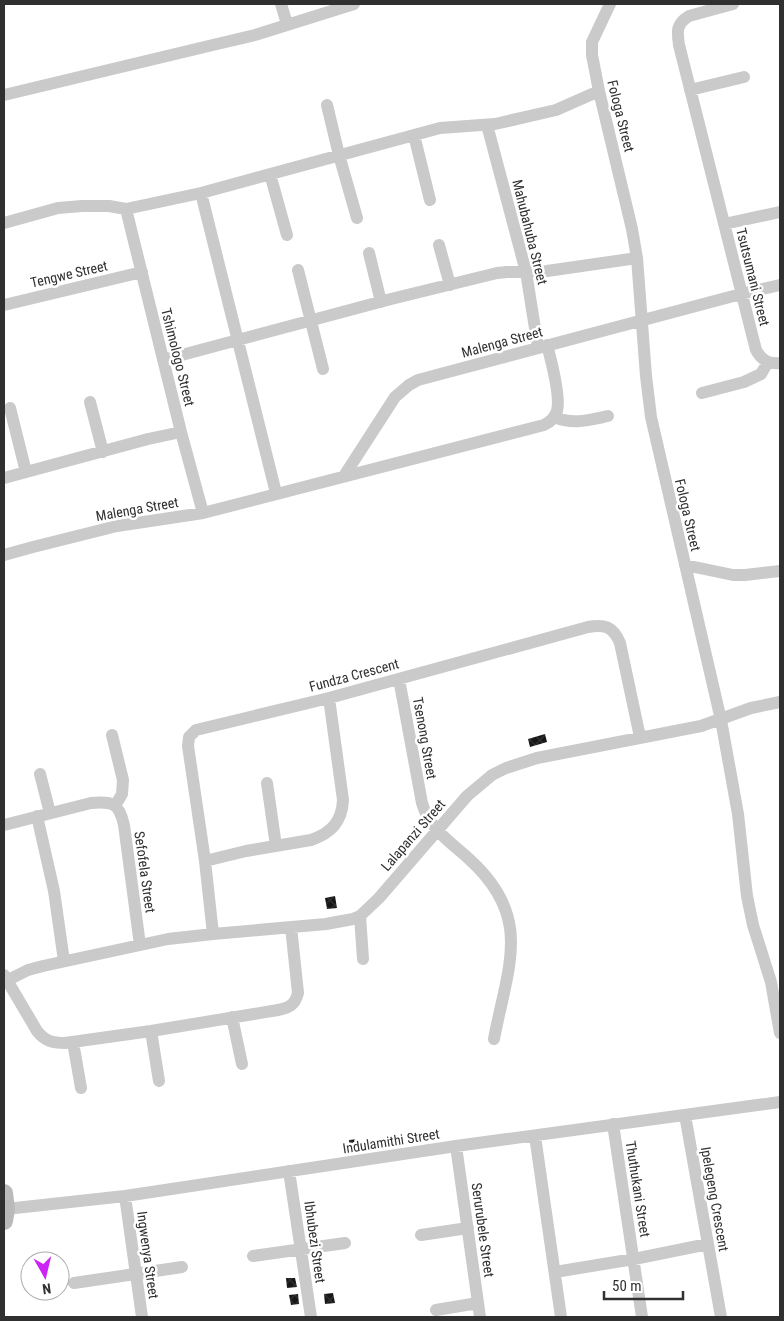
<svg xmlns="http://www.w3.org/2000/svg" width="784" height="1321" font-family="'Roboto Condensed',sans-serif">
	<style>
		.building { fill: url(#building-cross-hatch) }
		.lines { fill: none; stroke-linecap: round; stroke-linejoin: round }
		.street { stroke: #cacaca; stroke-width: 12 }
		.secondary { stroke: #bababa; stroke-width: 18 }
		.labels { text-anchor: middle; stroke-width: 5; stroke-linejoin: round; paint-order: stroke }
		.street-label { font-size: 14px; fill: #303030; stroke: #fff }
	</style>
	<defs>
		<pattern id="building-cross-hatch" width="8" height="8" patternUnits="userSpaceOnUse" patternTransform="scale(1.25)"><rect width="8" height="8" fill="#171717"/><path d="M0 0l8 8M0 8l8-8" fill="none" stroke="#303030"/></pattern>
	</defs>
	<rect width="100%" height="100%" fill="#fff"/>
	<!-- building -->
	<path class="building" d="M 545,734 L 547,742 L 530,747 L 528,739 Z
		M 335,896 L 337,908 L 327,909 L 325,898 Z
		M 358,1139 L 360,1153 L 350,1154 L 349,1140 Z
		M 286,1278 L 295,1278 L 297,1287 L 287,1288 Z
		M 333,1293 L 335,1303 L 325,1304 L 324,1294 Z
		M 298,1294 L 299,1304 L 291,1305 L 289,1295 Z"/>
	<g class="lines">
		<!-- street -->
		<path class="street" d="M 281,4 L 287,24
			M 610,4 L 592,42 L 592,55 L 599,91 L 632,229 L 637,258 L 646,376 L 651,417 L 721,720 L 738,814 L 747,896 L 753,925 L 771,982 L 780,1033
			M 733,4 L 689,16 C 676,24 677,31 679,45 L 756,350 C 762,361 769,364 780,363
			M 690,90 L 744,77
			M 4,95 L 217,44 L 255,35 L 354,4
			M 327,105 L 339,155 L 357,218
			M 487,125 L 526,272 L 538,347
			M 414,135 L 430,200
			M 270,174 L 287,235
			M 201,193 L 276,493
			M 126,209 L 181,432 L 203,513
			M 4,223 L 58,208 L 82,206 L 109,206 L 126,209 L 201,193 L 440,128 L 495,124 L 556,110 L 599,91
			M 724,224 L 780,212
			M 439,245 L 450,285
			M 369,253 L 381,302
			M 298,270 L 323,369
			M 4,305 L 142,272
			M 163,360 L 391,299 L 497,273 L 507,272 L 547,271 L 637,258
			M 702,393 L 744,382 L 761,374 L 768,362
			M 90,402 L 103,452
			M 10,408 L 26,472
			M 554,417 C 573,425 589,420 608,416
			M 344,476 L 395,397 L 409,385 L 418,380 L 741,294 L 780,285
			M 4,478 L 148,439 L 181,432
			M 4,555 L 33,547 L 117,526 L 203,513 L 544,425 C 550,422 555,418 557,411 C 561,396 551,360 547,345
			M 685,565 L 733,575 L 745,575 L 780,571
			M 399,679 L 422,803 C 429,828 449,841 468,858 C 534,917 508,965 494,1039
			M 112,735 L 123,780 L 122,794 L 115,806
			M 40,774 L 50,813
			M 267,783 L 276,846
			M 37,816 L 54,891 L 64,961
			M 4,825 L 91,803 C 113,801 119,803 124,825 L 140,945
			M 205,861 L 246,851 L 311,840 C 331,833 342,822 343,800 L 329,698
			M 360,916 L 363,959
			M 213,934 L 205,861 L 188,746 L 189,737 L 196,730 L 329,698 L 588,627 C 604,624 613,626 620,643 L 640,737
			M 4,975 L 37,1031 C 45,1041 52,1043 65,1043 L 151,1031 L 278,1010 C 289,1008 295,1005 298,993 L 291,927
			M 4,982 L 28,970 L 43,966 L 168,939 L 213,934 L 326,924 L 353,919 L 360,916 L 379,898 L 467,796 L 492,775 L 506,768 L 537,758 L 701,726 L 751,708 L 780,702
			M 232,1017 L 242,1064
			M 151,1031 L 159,1081
			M 73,1042 L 81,1088
			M 685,1115 L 721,1317
			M 613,1124 L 642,1317
			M 535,1136 L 561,1317
			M 456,1146 L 480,1317
			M 289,1171 L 311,1317
			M 125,1196 L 142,1317
			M 6,1209 L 125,1196 L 456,1146 L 780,1102
			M 421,1235 L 468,1228
			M 253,1256 L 345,1243
			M 555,1272 L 634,1259 L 708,1244
			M 74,1283 L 182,1267
			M 436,1310 L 478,1303"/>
		<!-- secondary -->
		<path class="secondary" d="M 4,1193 L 6,1209 L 4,1221"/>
	</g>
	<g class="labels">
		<!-- street labels -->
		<g class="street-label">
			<text transform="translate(621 116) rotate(76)" y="5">Fologa Street</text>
			<text transform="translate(530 232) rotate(76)" y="5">Mahubahuba Street</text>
			<text transform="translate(69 274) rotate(-13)" y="5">Tengwe Street</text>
			<text transform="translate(753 277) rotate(76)" y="5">Tsutsumani Street</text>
			<text transform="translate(502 342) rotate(-15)" y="5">Malenga Street</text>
			<text transform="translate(178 357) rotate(76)" y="5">Tshimologo Street</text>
			<text transform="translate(137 509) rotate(-10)" y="5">Malenga Street</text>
			<text transform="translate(688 515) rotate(77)" y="5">Fologa Street</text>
			<text transform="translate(354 675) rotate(-15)" y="5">Fundza Crescent</text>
			<text transform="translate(425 738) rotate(80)" y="5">Tsenong Street</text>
			<text transform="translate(413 835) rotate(-49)" y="5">Lalapanzi Street</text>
			<text transform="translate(145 872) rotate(82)" y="5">Sefofela Street</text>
			<text transform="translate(391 1141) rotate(-9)" y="5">Indulamithi Street</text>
			<text transform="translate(638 1189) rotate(81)" y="5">Thuthukani Street</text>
			<text transform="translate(715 1199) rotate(80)" y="5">Ipelegeng Crescent</text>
			<text transform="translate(483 1230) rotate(82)" y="5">Serurubele Street</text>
			<text transform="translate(315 1242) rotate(82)" y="5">Ibhubezi Street</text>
			<text transform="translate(148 1255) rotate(82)" y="5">Ingwenya Street</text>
		</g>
	</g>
	<!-- border -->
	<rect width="784" height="1321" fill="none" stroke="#303030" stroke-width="10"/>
	<!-- north arrow -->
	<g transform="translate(45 1276) rotate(172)"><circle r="24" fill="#ffffff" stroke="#acacac"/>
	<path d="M0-4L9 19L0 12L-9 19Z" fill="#cb24f5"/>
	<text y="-8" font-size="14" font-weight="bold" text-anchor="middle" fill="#303030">N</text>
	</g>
	<!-- scale -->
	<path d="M604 1291v8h79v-8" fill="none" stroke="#303030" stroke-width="2.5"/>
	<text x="612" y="1291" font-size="15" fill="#303030" stroke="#ffffff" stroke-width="4" paint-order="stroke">50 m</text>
</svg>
